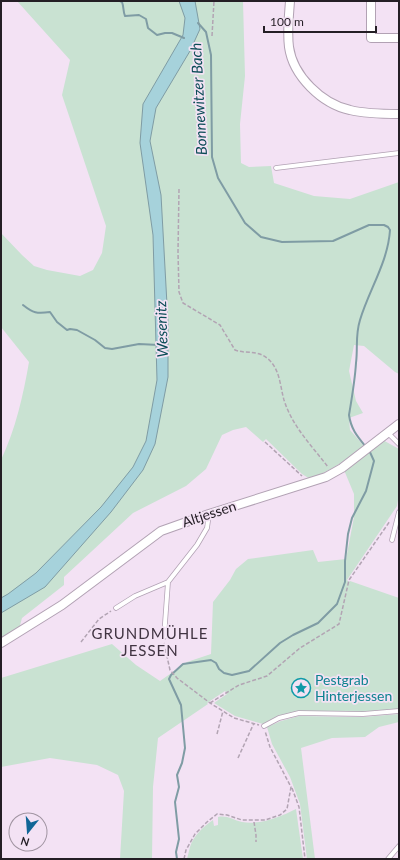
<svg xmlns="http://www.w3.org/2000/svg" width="400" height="860" font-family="Lato,sans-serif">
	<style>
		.green { fill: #c9e2d2 }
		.water { fill: #a6d2db; stroke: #7f9ca4 }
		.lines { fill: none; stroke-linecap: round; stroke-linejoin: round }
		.stream { stroke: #7f9ca4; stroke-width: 2 }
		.service-casing { stroke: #b2a2b4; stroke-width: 5.5 }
		.minor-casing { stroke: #b2a2b4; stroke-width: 10 }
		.path { stroke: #b2a4b3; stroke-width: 1.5; stroke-dasharray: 4 2; stroke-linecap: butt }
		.service { stroke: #fff; stroke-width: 4 }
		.minor { stroke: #fff; stroke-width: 8 }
		.labels { text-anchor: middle; stroke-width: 3.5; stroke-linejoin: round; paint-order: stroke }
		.street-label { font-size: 14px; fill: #241e25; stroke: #f3e2f4 }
		.culture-label { font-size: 14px; fill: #0d838f; stroke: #f3e2f4; text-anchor: start }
		.water-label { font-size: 15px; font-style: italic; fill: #0a4c56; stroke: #f3e2f4 }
		.neighbourhood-label { font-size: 15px; letter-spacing: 1px; fill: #413442; stroke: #f3e2f4 }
	</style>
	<rect width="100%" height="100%" fill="#f3e2f4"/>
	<!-- green -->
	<path class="green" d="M 17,1 L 243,1 L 245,76 L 240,124 L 241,163 L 249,167 L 271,166 L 274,183 L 314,196 L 350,199 L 399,182 L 399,374 L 395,372 L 364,346 L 354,345 L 349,371 L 356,401 L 363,413 L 349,418 L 350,430 L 364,446 C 346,460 332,470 310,479 L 302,474 L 266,439 L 263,442 L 246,427 L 233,430 L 222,435 L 206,469 L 186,486 L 133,513 L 64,577 L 64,585 L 22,618 L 19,629 L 1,640 L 1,460 C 16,428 23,396 29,362 L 1,327 L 1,233 L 22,255 L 34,266 L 47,270 L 80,276 L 93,270 L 102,253 L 106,226 L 62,95 L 70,60 Z
		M 381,439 L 399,449 L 399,494 L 397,506 L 347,580 L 349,582 L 350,581 L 399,598 L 399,709 L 364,712 L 300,712 L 278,716 L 263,724 L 235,716 L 214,703 L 227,694 L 225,691 L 207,703 L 208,704 L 158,738 L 153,787 L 152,859 L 120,859 L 124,791 L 118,775 L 97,765 L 50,758 L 1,767 L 1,678 L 112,644 L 136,665 L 160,681 L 187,662 L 211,654 L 213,602 L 230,580 L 236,569 L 248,559 L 313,550 L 318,562 L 346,559 L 354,517 L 354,494 L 344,470 Z
		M 399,714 L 399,722 L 379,727 L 365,737 L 332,738 L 301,748 L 315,859 L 307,859 L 300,804 L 290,777 L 272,744 L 267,727 L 281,721 L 299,716 L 363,717 Z
		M 296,809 L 303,859 L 187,859 C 188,855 189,851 190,847 C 193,836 204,826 213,820 L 214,826 L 218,825 L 218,817 C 227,815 233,820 242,822 C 261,825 280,817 296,809 Z"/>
	<!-- water -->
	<path class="water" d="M 179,1 L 195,1 L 200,29 L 190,51 L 156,108 L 150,141 L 161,195 L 168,323 L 168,377 L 155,444 L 143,470 L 111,512 L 45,587 L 1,613 L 1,598 L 8,594 L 36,573 L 101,507 L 133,467 L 146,441 L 157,380 L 153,235 L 140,143 L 143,104 L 183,35 L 185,18 Z"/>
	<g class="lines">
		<!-- stream -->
		<path class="stream" d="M 120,1 L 122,2 C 124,7 123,12 125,16 L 139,15 L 146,19 L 148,28 L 157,35 L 165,33 L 172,33 L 184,38
			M 198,23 L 206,32 L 211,55 L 212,157 L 218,178 L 245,223 L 261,237 L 282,242 L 333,241 L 369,225 L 384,225 L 388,227 L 390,230 C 388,262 369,290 360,320 C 355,336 358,347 356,363 C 355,380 352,397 349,415 C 351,429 357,436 366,447
			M 23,305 C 33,313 37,314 50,312 L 57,322 L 67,330 L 70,329 L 77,330 L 95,340 L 105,348 L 112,349 L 139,344 L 159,345
			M 177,859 L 176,852 L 179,839 L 175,802 L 179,787 L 177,775 L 182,763 L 185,748 L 181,705 L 169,679 L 171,675 L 183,664 L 211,660 L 216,663 L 219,669 L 224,673 L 232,675 L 249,671 L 280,643 L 293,635 L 318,623 L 337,604 L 345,582 L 345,561 L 348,534 L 352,518 L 366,491 L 374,461 L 369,450"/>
		<defs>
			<path id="service" d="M 276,168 L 399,153
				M 387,432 L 399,444
				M 392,540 L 399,512
				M 116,608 L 135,596 L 168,582
				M 164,637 L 168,582 L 197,545 L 207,528 L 209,514
				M 264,726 L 279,718 L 299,713 L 363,714 L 399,711
				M 388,859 L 399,846"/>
			<path id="minor" d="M 290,1 C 289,16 287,32 289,47 C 293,76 322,104 350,110 C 366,114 383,114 399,114
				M 371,1 L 371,38 L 399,38
				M 1,643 L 62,605 L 161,531 L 209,514 L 326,477 L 342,468 L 399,424"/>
		</defs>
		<!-- service casing -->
		<use href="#service" class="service-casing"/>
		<!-- minor casing -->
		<use href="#minor" class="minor-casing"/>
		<!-- path -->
		<path class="path" d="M 212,36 L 214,1
			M 179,189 L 178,252 L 179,292 L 183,303 L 220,325 L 235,350 C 246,354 257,350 267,358 C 280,368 280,386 284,400 C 292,426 312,446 328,467
			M 265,442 L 302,476
			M 81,642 L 99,619 L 111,611
			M 164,643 L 170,670 L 177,678 L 210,703 L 234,718 L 259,725
			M 210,703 L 239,685 L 267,676 L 300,648 L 339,624 L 349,580 L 390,521
			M 217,734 L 223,711
			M 238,758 L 254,723
			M 292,788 L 299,807 L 305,859
			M 254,822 L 256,835 L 256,842
			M 184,859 L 186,850 L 195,834 L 207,822 L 217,814 L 227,815 L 242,820 L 265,820 L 280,815 L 287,809 L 291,787 L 270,747 L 265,731"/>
		<!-- service -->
		<use href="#service" class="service"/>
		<!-- minor -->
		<use href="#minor" class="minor"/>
	</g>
	<!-- icons -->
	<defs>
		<symbol id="sight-ring" viewBox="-11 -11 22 22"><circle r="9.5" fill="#f3e2f4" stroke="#0f9aa8" stroke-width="1.5"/><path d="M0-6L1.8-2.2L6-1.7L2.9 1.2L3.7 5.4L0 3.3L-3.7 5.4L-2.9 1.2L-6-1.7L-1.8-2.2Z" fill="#0f9aa8"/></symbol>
	</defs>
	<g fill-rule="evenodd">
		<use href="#sight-ring" x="290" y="677" width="22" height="22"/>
	</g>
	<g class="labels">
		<!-- street labels -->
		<g class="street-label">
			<text transform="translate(209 514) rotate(-18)" y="5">Altjessen</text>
		</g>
		<!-- culture labels -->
		<g class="culture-label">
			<text x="315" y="685">Pestgrab<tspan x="315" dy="16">Hinterjessen</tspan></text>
		</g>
		<!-- water labels -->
		<g class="water-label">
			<text transform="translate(199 99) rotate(-93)" y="5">Bonnewitzer Bach</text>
			<text transform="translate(162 329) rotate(-92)" y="5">Wesenitz</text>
		</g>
		<!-- neighbourhood labels -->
		<g class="neighbourhood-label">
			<text x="150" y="639">GRUNDMÜHLE<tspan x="150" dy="17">JESSEN</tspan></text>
		</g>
	</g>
	<!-- border -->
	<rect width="400" height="860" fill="none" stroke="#241e25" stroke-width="4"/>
	<!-- north arrow -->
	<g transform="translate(28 832) rotate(197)"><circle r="19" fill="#f3e2f4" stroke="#a094a1"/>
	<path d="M0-3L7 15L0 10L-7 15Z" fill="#116697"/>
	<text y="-6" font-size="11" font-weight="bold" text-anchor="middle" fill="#241e25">N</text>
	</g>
	<!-- scale -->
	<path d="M264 26v6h112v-6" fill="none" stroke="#241e25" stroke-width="2"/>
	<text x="270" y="26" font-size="12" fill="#241e25" stroke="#f3e2f4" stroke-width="3" paint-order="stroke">100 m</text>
</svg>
